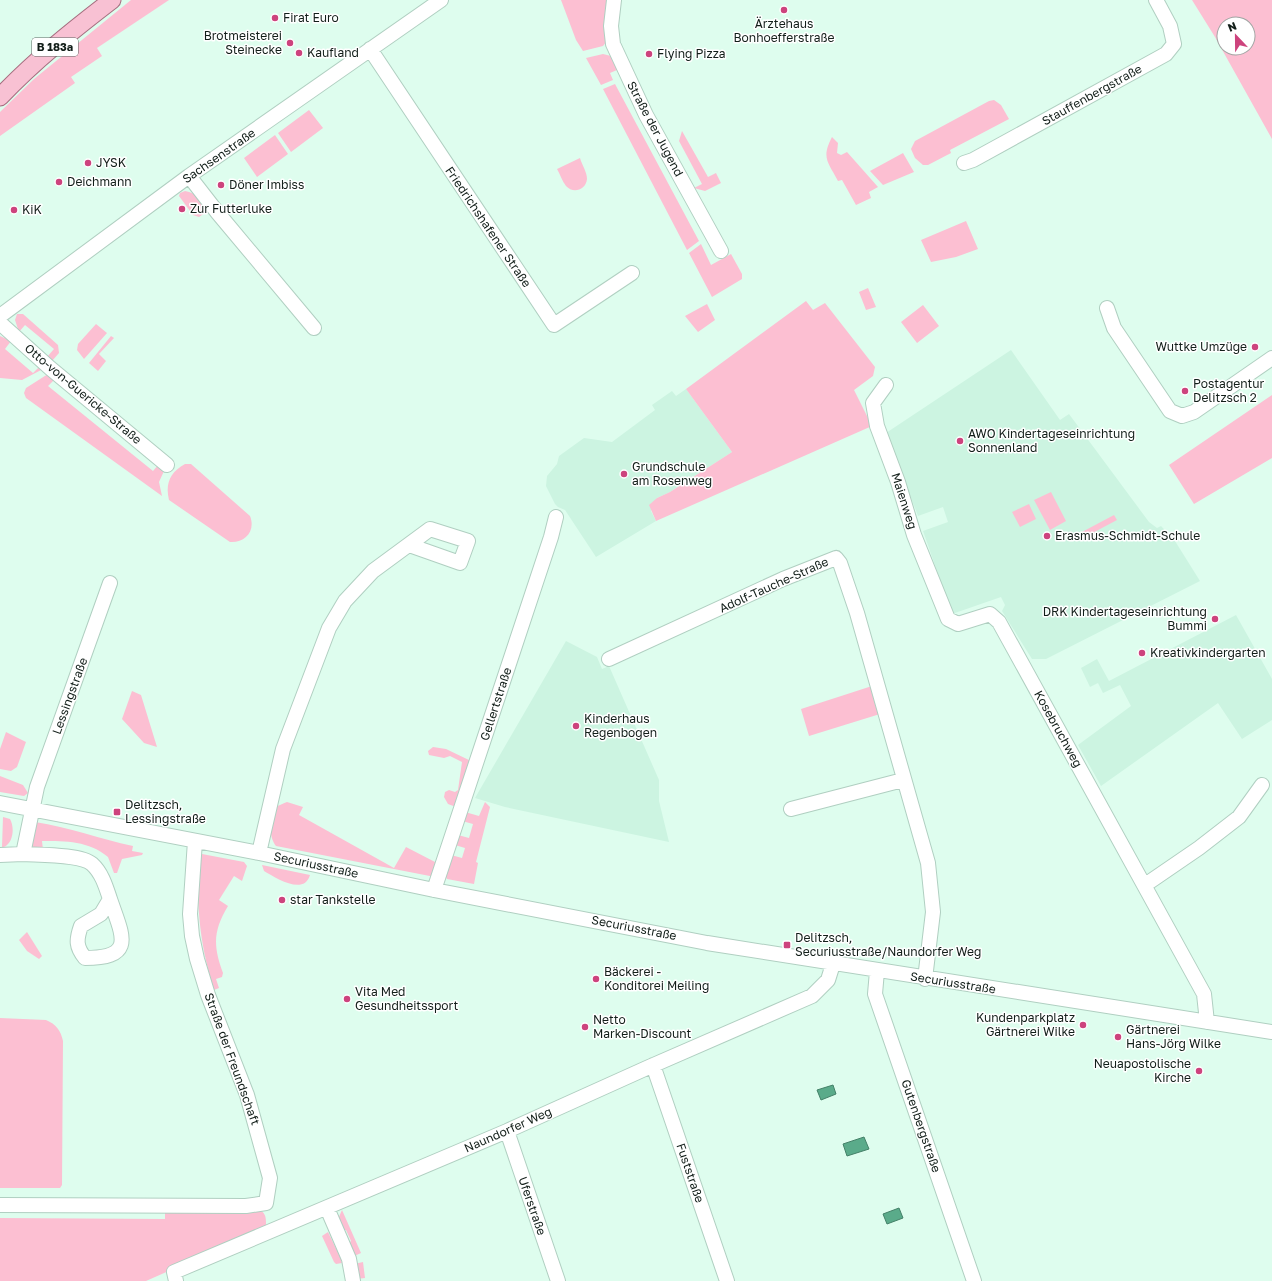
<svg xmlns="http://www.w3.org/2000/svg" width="1272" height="1281" font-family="'Golos Text',sans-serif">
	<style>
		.built { fill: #ccf4e1 }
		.green { fill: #fcbfd2; fill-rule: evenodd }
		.water { fill: #5aab8a; stroke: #448168 }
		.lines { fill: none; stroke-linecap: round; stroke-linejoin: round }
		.minor-casing { stroke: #b0cfc1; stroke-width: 16 }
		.major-casing { stroke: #a56d7f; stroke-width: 19 }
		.minor { stroke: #fff; stroke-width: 14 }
		.major { stroke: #f8c1d3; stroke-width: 17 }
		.poi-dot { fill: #cd437d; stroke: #fff; stroke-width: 1.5 }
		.labels { text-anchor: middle; stroke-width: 3; stroke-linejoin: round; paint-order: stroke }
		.shield { fill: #fff; stroke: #59625e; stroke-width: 1 }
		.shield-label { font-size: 11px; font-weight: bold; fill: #121e19 }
		.poi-label { font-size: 12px; fill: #121e19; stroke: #fff; text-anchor: start }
		.street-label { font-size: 12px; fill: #121e19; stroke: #fff }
	</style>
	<rect width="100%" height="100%" fill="#defdee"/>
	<!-- built -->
	<path class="built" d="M 1011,350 L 1060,420 L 1069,414 L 1149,522 L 1157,528 L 1161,526 L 1175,541 L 1200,581 L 1046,659 L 1032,659 L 1002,611 L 1005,605 L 1001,597 L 952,614 L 923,531 L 948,522 L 943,507 L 918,516 L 886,433 Z
		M 686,389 L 732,452 L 670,492 L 657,498 L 651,511 L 656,521 L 596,557 L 565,510 L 558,507 L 555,504 L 546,486 L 547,476 L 557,464 L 559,456 L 584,438 L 612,442 L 655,410 L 652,405 L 672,391 L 676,396 Z
		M 1236,615 L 1272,679 L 1272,720 L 1242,739 L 1218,703 L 1101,786 L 1078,745 L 1131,706 L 1120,685 L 1103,693 L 1098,683 L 1090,687 L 1081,668 L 1097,659 L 1109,681 Z
		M 566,641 L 597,657 L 602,669 L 609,666 L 659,780 L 659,801 L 669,842 L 505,807 L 475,798 Z"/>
	<!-- green -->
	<path class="green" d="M 131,0 L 169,0 L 97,48 L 102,56 L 71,77 L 75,83 L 0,136 L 0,112 L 34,79 Z
		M 561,0 L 608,0 L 607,41 L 603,46 L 583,51 L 576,40 Z
		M 1192,0 L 1272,0 L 1272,139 L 1215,37 ZM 1224,24 L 1248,24 L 1248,48 L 1224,48 Z
		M 603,54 L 611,56 L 617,70 L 610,73 L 613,80 L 601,85 L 586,58 Z
		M 615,84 L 699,241 L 687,250 L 603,89 Z
		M 994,100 L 1001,105 L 1009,119 L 950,150 L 951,153 L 928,165 L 923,165 L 915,158 L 911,149 L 915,141 L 989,101 Z
		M 309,110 L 323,128 L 291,152 L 278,133 Z
		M 682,131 L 708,177 L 716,173 L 721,183 L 705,191 L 694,188 L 702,184 L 679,141 Z
		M 275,135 L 288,154 L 257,177 L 244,158 Z
		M 832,137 L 838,143 L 837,153 L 841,155 L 847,152 L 878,187 L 869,192 L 871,198 L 856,205 L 842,180 L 838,181 C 828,162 821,158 832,137 Z
		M 903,153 L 914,172 L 883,185 L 870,171 Z
		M 580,158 C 582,165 587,172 587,179 C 586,190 573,194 566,186 C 562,181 560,174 557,169 Z
		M 185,191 C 197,193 202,201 209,210 L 199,217 L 193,215 L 179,196 L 180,193 Z
		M 966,221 L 978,249 L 956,257 L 931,262 L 921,240 Z
		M 701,244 L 711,265 L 731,254 L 742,274 L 742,279 L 712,297 L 689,253 Z
		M 868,288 L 876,307 L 866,310 L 859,292 Z
		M 806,301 L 813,310 L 825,303 L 875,367 L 873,376 L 854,390 L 872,426 L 656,521 L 649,505 L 657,498 L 670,492 L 732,452 L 686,389 Z
		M 707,304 L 715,320 L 698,332 L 685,316 Z
		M 923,305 L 939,326 L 917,343 L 901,322 Z
		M 17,314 L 23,314 L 58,345 L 59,353 L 52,361 L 47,357 L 54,349 L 25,325 L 19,332 L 15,320 Z
		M 96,324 L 107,333 L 84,359 L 77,350 L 78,344 Z
		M 0,336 L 11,341 L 5,349 L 33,373 L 40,366 L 43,369 L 22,380 L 0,378 Z
		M 111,336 L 114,338 L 99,354 L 106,361 L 98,371 L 89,363 Z
		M 48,374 L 55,379 L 48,386 L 153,471 L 159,464 L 164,471 L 159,482 L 162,496 L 26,398 L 24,393 L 26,388 Z
		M 1272,395 L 1272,458 L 1194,504 L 1169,465 Z
		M 185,464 L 191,464 L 250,516 C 256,531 245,543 230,542 L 169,500 C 165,484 170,472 185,464 Z
		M 1051,492 L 1066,521 L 1050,530 L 1034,500 Z
		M 1029,504 L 1036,519 L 1020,527 L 1012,512 Z
		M 1114,515 L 1117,520 L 1085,537 L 1082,532 Z
		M 872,686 L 880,714 L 809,736 L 801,709 Z
		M 132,691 L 141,695 L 157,747 L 144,743 L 122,719 Z
		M 6,732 L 26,742 L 17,767 L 11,771 L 0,769 L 0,749 Z
		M 433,747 L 446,749 L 471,761 L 456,807 L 448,804 L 444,797 L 445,792 L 449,790 L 455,792 L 458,790 L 462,762 L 450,756 L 444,758 L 429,755 L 428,751 Z
		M 0,776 L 23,785 L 28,793 L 24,796 L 0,792 Z
		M 287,802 L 303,807 L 299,815 L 394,868 L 406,847 L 435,862 L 439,868 L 435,877 L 276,846 C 269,838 268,817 275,808 C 278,805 283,804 287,802 Z
		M 485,802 L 490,807 L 476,862 L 478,863 L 474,884 L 447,879 L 445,875 L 451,855 L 462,858 L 465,848 L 455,845 L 458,835 L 469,838 L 473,824 L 462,821 L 465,812 L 479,816 Z
		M 3,817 L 10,819 C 15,828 13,843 4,847 L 2,847 Z
		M 35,822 C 69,827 100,839 133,846 L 132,851 L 143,853 L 142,855 L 122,859 L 117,873 L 114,873 L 108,857 C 89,841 66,841 42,841 L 43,850 L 33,848 L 30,843 Z
		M 202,854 L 244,862 L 247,866 L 242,881 L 234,876 L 219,900 L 228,906 C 213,931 213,946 223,973 L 222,977 L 216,979 L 219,988 L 214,990 C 199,941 197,908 198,857 Z
		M 262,865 L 310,875 C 304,896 276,878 264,871 Z
		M 27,932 L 42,956 L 39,959 L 27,951 L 19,940 Z
		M 0,1018 L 46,1020 C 56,1024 61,1031 63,1041 L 62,1185 L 60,1188 L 0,1188 Z
		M 258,1209 C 267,1213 266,1219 266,1228 L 146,1281 L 0,1281 L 0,1218 L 165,1219 L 165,1210 Z
		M 342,1210 L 361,1253 L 352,1257 L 347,1245 L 351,1241 L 346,1230 L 340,1230 L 338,1219 Z
		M 328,1232 L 341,1259 L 342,1263 L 336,1264 L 334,1262 L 322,1236 Z
		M 363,1262 L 365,1278 L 356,1279 L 354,1264 Z"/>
	<!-- water -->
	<path class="water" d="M 833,1085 L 836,1094 L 821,1100 L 817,1090 Z
		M 864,1137 L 869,1149 L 847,1156 L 843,1144 Z
		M 899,1208 L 903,1218 L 887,1224 L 883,1214 Z"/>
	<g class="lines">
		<defs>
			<path id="minor" d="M 614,0 L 611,26 L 613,44 L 646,115 L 721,251
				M 370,49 L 554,325 L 632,273
				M 964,163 L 973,160 L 1166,54 L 1174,44 L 1170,26 L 1156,0
				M 189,176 L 217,212 L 314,328
				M 1107,308 L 1114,328 L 1170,411 L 1182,416 L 1194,412 L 1272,358
				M 0,316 L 189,176 L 441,0
				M 0,323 L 50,368 L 167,465
				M 886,385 L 873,403 L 877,426 L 898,482 L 914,535 L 948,619 L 958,624 L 990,614 L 999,622 L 1204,994 L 1207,1022
				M 609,659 L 783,579 L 836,558 L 840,563 L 857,613 L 928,863 L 933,912 L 925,979
				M 0,803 L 259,853 L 434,890 L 707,943 L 1272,1032
				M 791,809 L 903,780
				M 259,853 L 283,749 L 329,628 L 345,601 L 373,571 L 430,529 L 468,541 L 460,563 L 409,545
				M 23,854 C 38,855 81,854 92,864 C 102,873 106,887 110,899 L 101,914 L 81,926 C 76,940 76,947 85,958 C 137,958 122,935 110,899
				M 0,855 L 23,854 L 37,787 L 110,583
				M 1145,885 L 1199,848 L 1239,817 L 1262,785
				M 434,890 L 551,537 L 556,517
				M 877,971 L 875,994 L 974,1281
				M 653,1065 L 727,1281
				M 507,1131 L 558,1281
				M 0,1205 L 246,1206 L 266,1203 L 270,1178 L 247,1095 L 208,995 L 197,959 L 192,936 L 190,914 L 195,841
				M 327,1208 L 349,1259 L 353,1281
				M 176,1281 L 174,1272 L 507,1131 L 649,1067 L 812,996 L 828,980 L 833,964"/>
			<path id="major" d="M 0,97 C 34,61 73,30 112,0"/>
		</defs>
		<!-- minor casing -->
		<use href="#minor" class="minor-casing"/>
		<!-- major casing -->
		<use href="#major" class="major-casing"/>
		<!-- minor -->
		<use href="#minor" class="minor"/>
		<!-- major -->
		<use href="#major" class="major"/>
	</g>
	<!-- markers -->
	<g class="poi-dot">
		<circle cx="784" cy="10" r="4"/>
		<circle cx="275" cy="18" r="4"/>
		<circle cx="290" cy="43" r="4"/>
		<circle cx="299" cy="53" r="4"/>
		<circle cx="649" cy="54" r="4"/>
		<circle cx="88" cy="163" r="4"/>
		<circle cx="59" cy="182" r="4"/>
		<circle cx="221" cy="185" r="4"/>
		<circle cx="182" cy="209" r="4"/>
		<circle cx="14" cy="210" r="4"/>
		<circle cx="1255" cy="347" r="4"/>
		<circle cx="1185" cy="391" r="4"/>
		<circle cx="960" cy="441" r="4"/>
		<circle cx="624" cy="474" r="4"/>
		<circle cx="1047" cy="536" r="4"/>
		<circle cx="1215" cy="619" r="4"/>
		<circle cx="1142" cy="653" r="4"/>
		<circle cx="576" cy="726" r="4"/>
		<rect x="113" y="808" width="8" height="8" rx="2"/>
		<circle cx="282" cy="900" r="4"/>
		<rect x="783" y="941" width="8" height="8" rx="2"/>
		<circle cx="596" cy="979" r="4"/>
		<circle cx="347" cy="999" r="4"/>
		<circle cx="1083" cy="1025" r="4"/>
		<circle cx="585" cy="1027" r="4"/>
		<circle cx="1118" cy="1037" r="4"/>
		<circle cx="1199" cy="1071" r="4"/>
	</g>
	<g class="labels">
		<!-- shield labels -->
		<rect class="shield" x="32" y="38" width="46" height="18" rx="3"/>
		<g class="shield-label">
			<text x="55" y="51">B 183a</text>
		</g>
		<!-- poi labels -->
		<g class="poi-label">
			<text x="283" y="22">Firat Euro</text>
			<text x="784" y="28" text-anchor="middle">Ärztehaus<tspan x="784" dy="14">Bonhoefferstraße</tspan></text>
			<text x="282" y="40" text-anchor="end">Brotmeisterei<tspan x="282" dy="14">Steinecke</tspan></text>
			<text x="307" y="57">Kaufland</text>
			<text x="657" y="58">Flying Pizza</text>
			<text x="96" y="167">JYSK</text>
			<text x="67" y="186">Deichmann</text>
			<text x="229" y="189">Döner Imbiss</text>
			<text x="190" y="213">Zur Futterluke</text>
			<text x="22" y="214">KiK</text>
			<text x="1247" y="351" text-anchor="end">Wuttke Umzüge</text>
			<text x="1193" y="388">Postagentur<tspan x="1193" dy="14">Delitzsch 2</tspan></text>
			<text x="968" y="438">AWO Kindertageseinrichtung<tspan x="968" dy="14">Sonnenland</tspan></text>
			<text x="632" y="471">Grundschule<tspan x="632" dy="14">am Rosenweg</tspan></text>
			<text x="1055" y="540">Erasmus-Schmidt-Schule</text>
			<text x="1207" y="616" text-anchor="end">DRK Kindertageseinrichtung<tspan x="1207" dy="14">Bummi</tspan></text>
			<text x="1150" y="657">Kreativkindergarten</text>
			<text x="584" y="723">Kinderhaus<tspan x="584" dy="14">Regenbogen</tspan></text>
			<text x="125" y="809">Delitzsch,<tspan x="125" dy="14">Lessingstraße</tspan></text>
			<text x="290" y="904">star Tankstelle</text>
			<text x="795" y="942">Delitzsch,<tspan x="795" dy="14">Securiusstraße/Naundorfer Weg</tspan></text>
			<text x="604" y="976">Bäckerei -<tspan x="604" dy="14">Konditorei Meiling</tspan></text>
			<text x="355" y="996">Vita Med<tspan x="355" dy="14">Gesundheitssport</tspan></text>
			<text x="1075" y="1022" text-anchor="end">Kundenparkplatz<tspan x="1075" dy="14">Gärtnerei Wilke</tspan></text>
			<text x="593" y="1024">Netto<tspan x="593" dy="14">Marken-Discount</tspan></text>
			<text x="1126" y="1034">Gärtnerei<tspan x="1126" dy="14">Hans-Jörg Wilke</tspan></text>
			<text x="1191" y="1068" text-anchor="end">Neuapostolische<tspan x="1191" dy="14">Kirche</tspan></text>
		</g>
		<!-- street labels -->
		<g class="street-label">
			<text transform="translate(1092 95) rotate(-29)" y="4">Stauffenbergstraße</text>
			<text transform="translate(655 129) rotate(62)" y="4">Straße der Jugend</text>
			<text transform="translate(219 156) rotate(-35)" y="4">Sachsenstraße</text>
			<text transform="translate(488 227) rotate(56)" y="4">Friedrichshafener Straße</text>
			<text transform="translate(83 394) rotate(40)" y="4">Otto-von-Guericke-Straße</text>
			<text transform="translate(904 501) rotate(72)" y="4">Maienweg</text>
			<text transform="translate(774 585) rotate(-24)" y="4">Adolf-Tauche-Straße</text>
			<text transform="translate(70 696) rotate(-70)" y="4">Lessingstraße</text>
			<text transform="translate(496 704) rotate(-72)" y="4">Gellertstraße</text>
			<text transform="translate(1058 729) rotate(61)" y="4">Kosebruchweg</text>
			<text transform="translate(316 865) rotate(12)" y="4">Securiusstraße</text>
			<text transform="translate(634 928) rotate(11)" y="4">Securiusstraße</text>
			<text transform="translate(953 983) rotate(9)" y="4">Securiusstraße</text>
			<text transform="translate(232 1059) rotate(70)" y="4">Straße der Freundschaft</text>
			<text transform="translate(921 1126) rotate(71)" y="4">Gutenbergstraße</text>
			<text transform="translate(508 1130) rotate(-24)" y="4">Naundorfer Weg</text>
			<text transform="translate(690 1173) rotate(71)" y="4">Fuststraße</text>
			<text transform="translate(532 1206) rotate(71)" y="4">Uferstraße</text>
		</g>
	</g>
	<!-- north arrow -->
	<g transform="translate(1236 36) rotate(338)"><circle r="19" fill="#ffffff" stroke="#a0a5a3"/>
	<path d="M0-3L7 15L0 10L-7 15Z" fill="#cd437d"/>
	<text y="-6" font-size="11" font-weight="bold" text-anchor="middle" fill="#121e19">N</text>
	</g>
</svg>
